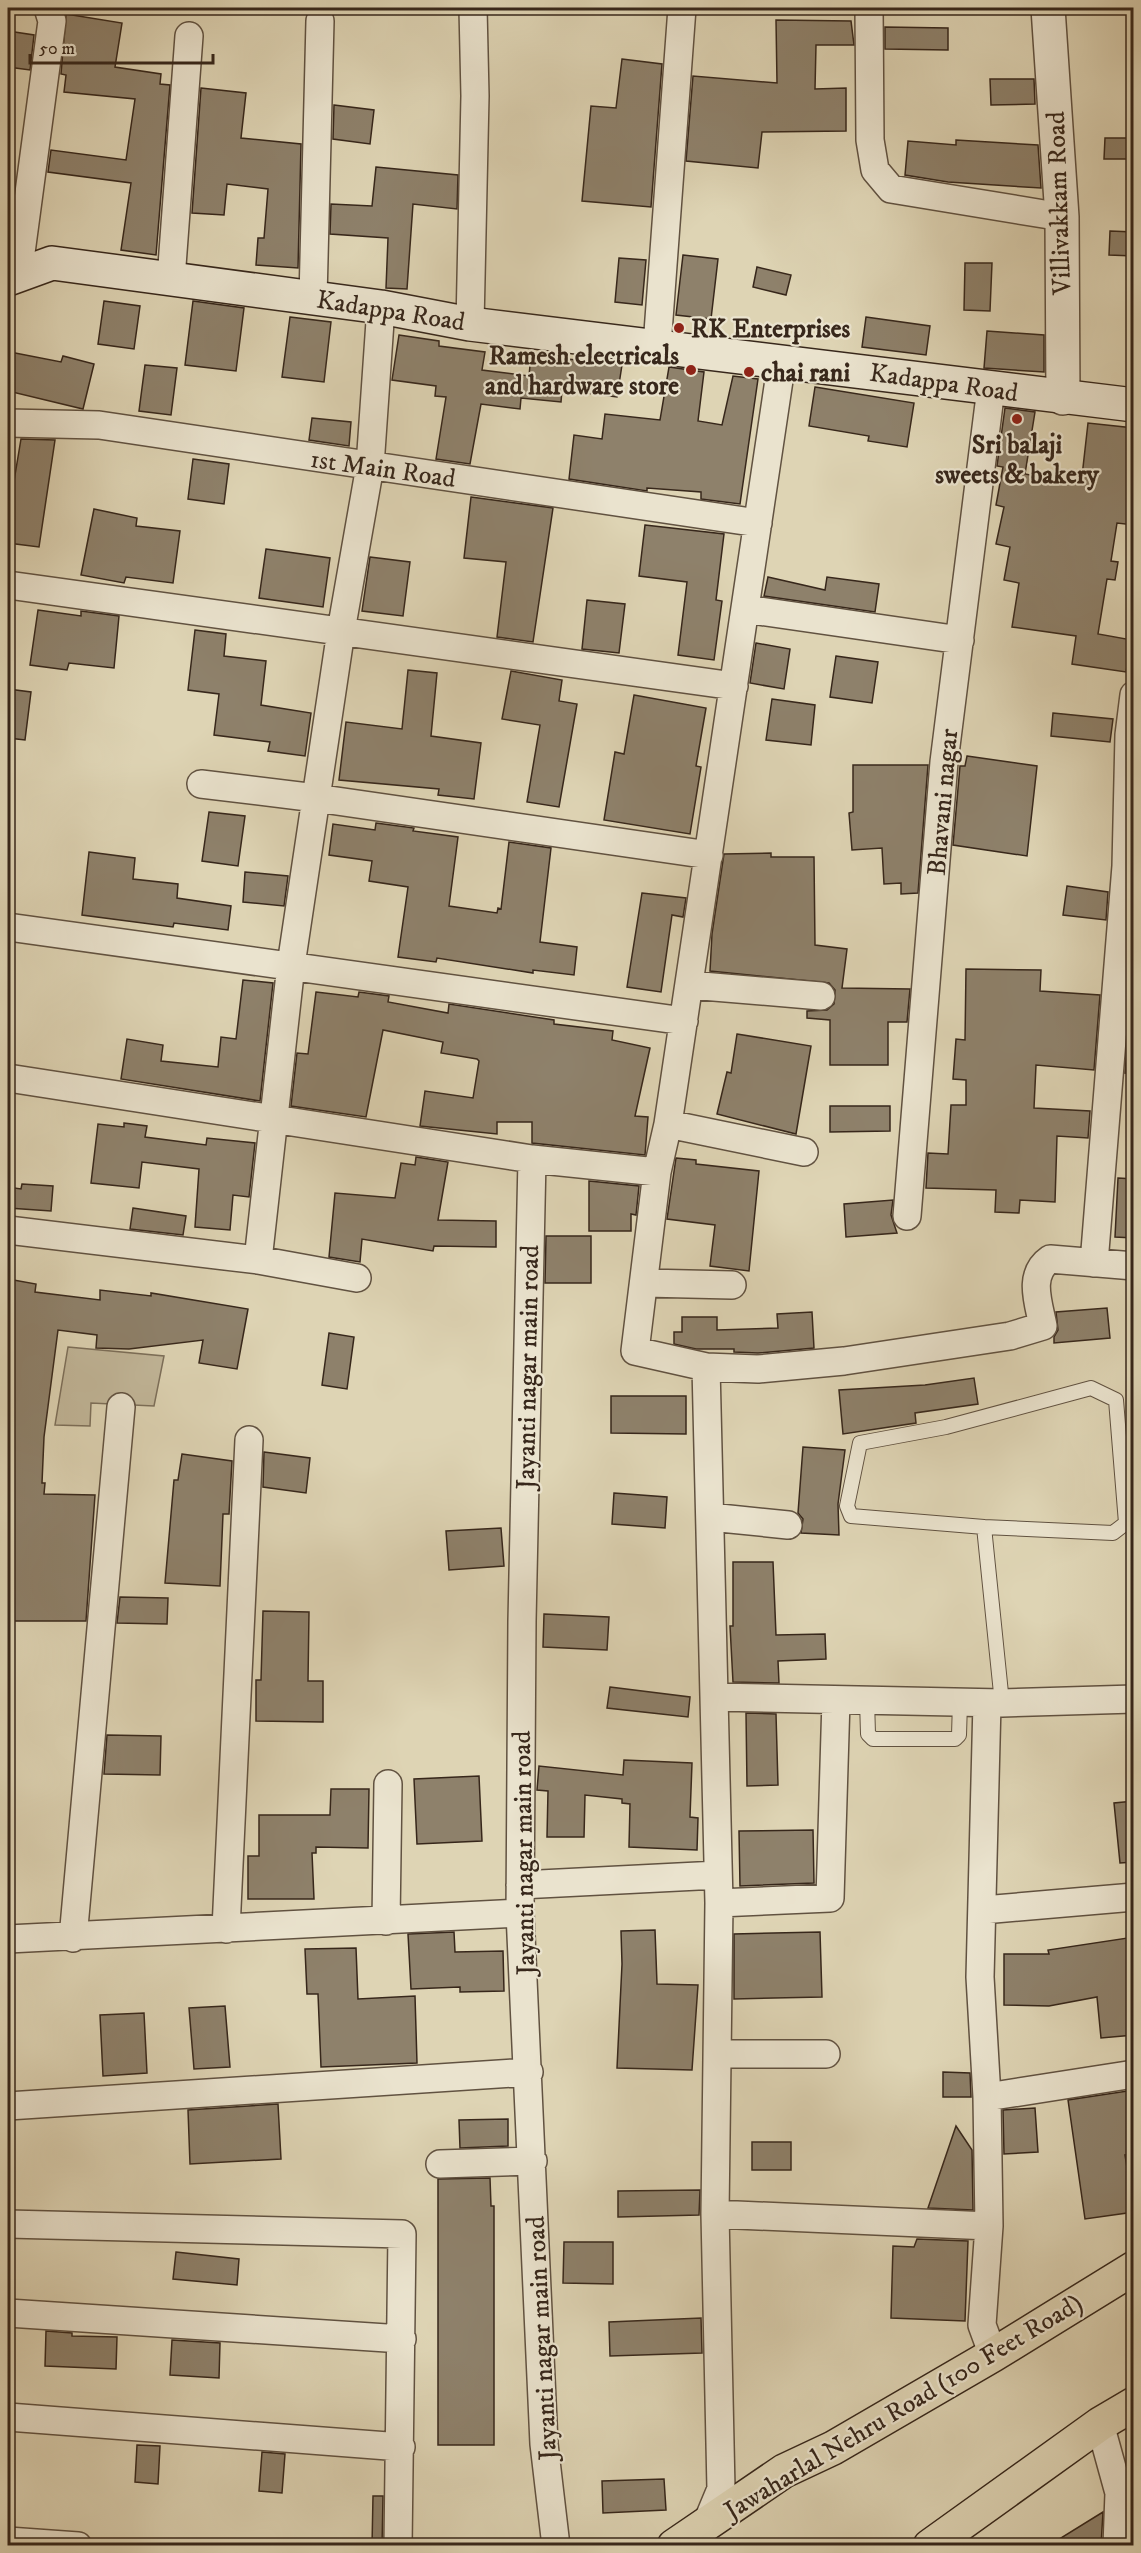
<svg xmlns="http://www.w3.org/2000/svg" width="1141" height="2553" font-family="'IM FELL DW Pica',serif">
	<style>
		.green { fill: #c2b79a; stroke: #7c6f5a; stroke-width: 1.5 }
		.building { fill: #8e816b; stroke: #37271b; stroke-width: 1.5 }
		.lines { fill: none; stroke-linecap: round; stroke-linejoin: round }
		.service-casing { stroke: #615241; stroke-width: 16 }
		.minor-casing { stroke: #615241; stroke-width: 30 }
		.tertiary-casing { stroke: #615241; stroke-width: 36 }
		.secondary-casing { stroke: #37271b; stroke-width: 36 }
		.primary-casing { stroke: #37271b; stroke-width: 36 }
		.service { stroke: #eae3ce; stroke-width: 14 }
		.minor { stroke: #eae3ce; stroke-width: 27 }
		.tertiary { stroke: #eae3ce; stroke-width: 33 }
		.secondary { stroke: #eae3ce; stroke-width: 33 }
		.primary { stroke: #ded4b4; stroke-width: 33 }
		.poi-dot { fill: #8f2418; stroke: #eae3ce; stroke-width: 2 }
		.labels { text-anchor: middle; stroke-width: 4.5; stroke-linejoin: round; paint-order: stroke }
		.street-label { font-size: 26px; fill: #37271b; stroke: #eae3ce }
		.poi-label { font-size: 26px; font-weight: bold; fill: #37271b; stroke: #eae3ce; text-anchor: start }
	</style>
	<rect width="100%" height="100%" fill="#ded4b4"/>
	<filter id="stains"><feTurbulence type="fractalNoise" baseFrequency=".00333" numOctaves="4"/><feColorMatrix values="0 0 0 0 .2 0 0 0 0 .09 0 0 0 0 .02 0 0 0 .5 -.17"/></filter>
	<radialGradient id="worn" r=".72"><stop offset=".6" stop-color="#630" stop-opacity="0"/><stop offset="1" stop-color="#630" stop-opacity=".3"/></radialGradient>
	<!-- green -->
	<path class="green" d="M 68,1347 L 164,1356 L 154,1406 L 91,1403 L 90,1426 L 55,1425 Z"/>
	<!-- building -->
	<path class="building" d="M 66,14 L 122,23 L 115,67 L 161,74 L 160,84 L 170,85 L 156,255 L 121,250 L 131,183 L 48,172 L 51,150 L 126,160 L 135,99 L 64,92 L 66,75 L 61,74 Z
		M 776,20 L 851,21 L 854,45 L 816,45 L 815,89 L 846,88 L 846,131 L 762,132 L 758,168 L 686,161 L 693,76 L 777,83 Z
		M 885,27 L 948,28 L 948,50 L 885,49 Z
		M 8,31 L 34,35 L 30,70 L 8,67 Z
		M 622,59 L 662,64 L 651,207 L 582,201 L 591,106 L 616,108 Z
		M 990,79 L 1034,79 L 1035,104 L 991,105 Z
		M 201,88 L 246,93 L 241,138 L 301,144 L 298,268 L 256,265 L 258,238 L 264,238 L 268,189 L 227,184 L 224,215 L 192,213 Z
		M 334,105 L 374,110 L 370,144 L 333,139 Z
		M 1105,138 L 1134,138 L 1134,159 L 1104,159 Z
		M 956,140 L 1038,145 L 1041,188 L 948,182 L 905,175 L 908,141 L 956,145 Z
		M 376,167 L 458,175 L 457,209 L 413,204 L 407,289 L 386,288 L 388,238 L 330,234 L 331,204 L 372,206 Z
		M 1110,231 L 1134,232 L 1134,256 L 1109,255 Z
		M 683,255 L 718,259 L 711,319 L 676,315 Z
		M 619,258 L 646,260 L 642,305 L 615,302 Z
		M 965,263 L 992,263 L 990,311 L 964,310 Z
		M 757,267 L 791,275 L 786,295 L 753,287 Z
		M 104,301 L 140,306 L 134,349 L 98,344 Z
		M 193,301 L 244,308 L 236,371 L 185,365 Z
		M 290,317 L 331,322 L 324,382 L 282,377 Z
		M 866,317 L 930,326 L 926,355 L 862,347 Z
		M 987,331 L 1044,335 L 1044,372 L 984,368 Z
		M 399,335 L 439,341 L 439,346 L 485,352 L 482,370 L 529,376 L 531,355 L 622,365 L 617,397 L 562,390 L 561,402 L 521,398 L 520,409 L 481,404 L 470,464 L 436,459 L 446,397 L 435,396 L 436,386 L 392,380 Z
		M 10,352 L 61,362 L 63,356 L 94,364 L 83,409 L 8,391 Z
		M 145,365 L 177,368 L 171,415 L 139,411 Z
		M 669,367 L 704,372 L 698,421 L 722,425 L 733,376 L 758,379 L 740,504 L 701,499 L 701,492 L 647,488 L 647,491 L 569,479 L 574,435 L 602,439 L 605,414 L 660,420 Z
		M 815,387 L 914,403 L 907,447 L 868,441 L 869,436 L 809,426 Z
		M 1005,408 L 1035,412 L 1025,474 L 1081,485 L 1088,423 L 1134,428 L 1127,480 L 1134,481 L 1134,525 L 1117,523 L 1111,561 L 1118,562 L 1115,580 L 1107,579 L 1098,634 L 1132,640 L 1126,672 L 1072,664 L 1076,636 L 1012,627 L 1019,583 L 1004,580 L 1010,547 L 996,544 L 1004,507 L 996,505 L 1003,467 L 997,466 Z
		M 312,418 L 351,422 L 349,446 L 309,440 Z
		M 21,439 L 55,440 L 39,547 L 8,543 L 8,505 L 10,505 Z
		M 193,459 L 229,464 L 224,504 L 188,499 Z
		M 471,497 L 553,508 L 533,642 L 497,637 L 506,562 L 464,558 Z
		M 94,509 L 137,518 L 136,526 L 180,531 L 173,583 L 126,577 L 124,583 L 81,575 Z
		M 645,525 L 724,534 L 716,600 L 722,601 L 714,660 L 678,655 L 687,582 L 639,576 Z
		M 266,549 L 330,558 L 323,607 L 259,598 Z
		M 370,557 L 410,562 L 403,616 L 362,611 Z
		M 768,577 L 825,590 L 827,577 L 879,584 L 875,612 L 764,596 Z
		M 587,600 L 625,604 L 619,653 L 582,649 Z
		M 38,610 L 81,616 L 81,611 L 119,616 L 114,668 L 69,663 L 67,670 L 30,665 Z
		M 195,630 L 226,634 L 224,656 L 266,661 L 261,705 L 311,713 L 305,756 L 268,751 L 270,742 L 214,735 L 219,694 L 188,690 Z
		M 756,643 L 790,649 L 784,689 L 750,683 Z
		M 836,656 L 878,662 L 872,703 L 830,697 Z
		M 408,670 L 437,673 L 431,736 L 481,743 L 474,799 L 438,795 L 439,789 L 339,780 L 346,722 L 402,729 Z
		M 511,671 L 562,680 L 559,701 L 577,704 L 559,807 L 527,802 L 540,725 L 502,719 Z
		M 8,689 L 31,692 L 25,740 L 8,738 Z
		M 634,695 L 706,708 L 696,766 L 701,767 L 690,834 L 604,820 L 615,752 L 624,754 Z
		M 772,699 L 815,705 L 811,745 L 766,740 Z
		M 1053,713 L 1113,719 L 1110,742 L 1051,736 Z
		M 967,756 L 1037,766 L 1027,856 L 953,845 L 960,766 L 965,766 Z
		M 853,765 L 928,765 L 918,893 L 901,894 L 901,883 L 884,884 L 882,848 L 852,850 L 849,813 L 853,812 Z
		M 209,812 L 245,816 L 238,866 L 202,861 Z
		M 376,823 L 414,828 L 413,831 L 458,837 L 449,906 L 497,913 L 498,908 L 501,909 L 509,842 L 551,848 L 540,942 L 577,947 L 574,975 L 533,970 L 533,973 L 437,958 L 436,962 L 398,957 L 408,887 L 369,881 L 372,861 L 329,855 L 333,824 L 375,830 Z
		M 89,852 L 135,858 L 133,879 L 178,884 L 177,898 L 231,906 L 228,930 L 174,923 L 173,927 L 82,915 Z
		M 771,853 L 771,857 L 814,857 L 815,945 L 847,949 L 842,988 L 910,989 L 907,1022 L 888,1022 L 888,1065 L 830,1065 L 830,1020 L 807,1018 L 807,1011 L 827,1010 L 834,1004 L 835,990 L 829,983 L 710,971 L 712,934 L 724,854 Z
		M 245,872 L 288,876 L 284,906 L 243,902 Z
		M 1067,886 L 1108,892 L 1106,920 L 1063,915 Z
		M 642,893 L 686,898 L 683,917 L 672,915 L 661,992 L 627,987 Z
		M 966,969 L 1041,970 L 1040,991 L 1100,995 L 1094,1070 L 1036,1065 L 1034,1108 L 1090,1111 L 1088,1138 L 1057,1136 L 1055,1202 L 1020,1200 L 1019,1213 L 995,1212 L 996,1190 L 926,1188 L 928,1153 L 948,1154 L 951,1105 L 966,1105 L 966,1080 L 953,1079 L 956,1039 L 965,1040 Z
		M 243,980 L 273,983 L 260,1101 L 121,1079 L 127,1039 L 163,1045 L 161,1061 L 218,1067 L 221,1037 L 236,1039 Z
		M 316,992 L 358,997 L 359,992 L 389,996 L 388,1002 L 448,1013 L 449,1004 L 554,1020 L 554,1024 L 613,1031 L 612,1040 L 650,1048 L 635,1116 L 648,1117 L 645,1155 L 532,1143 L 532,1122 L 497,1122 L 497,1134 L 420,1126 L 425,1091 L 473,1098 L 479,1061 L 477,1059 L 441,1053 L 443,1042 L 383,1030 L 366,1117 L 291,1106 L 297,1053 L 308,1054 Z
		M 1130,1011 L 1134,1011 L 1134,1074 L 1125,1073 Z
		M 737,1034 L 811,1046 L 796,1134 L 717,1114 L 727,1072 L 731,1073 Z
		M 830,1106 L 890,1106 L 890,1131 L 830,1132 Z
		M 124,1123 L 147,1126 L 145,1137 L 206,1145 L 207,1138 L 255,1143 L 249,1197 L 233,1195 L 230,1230 L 195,1227 L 199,1169 L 142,1162 L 139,1188 L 91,1183 L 98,1124 L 124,1127 Z
		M 416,1157 L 448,1162 L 438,1220 L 496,1221 L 496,1247 L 434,1246 L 433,1251 L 362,1239 L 360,1262 L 329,1257 L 335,1193 L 395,1198 L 401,1163 L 415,1165 Z
		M 676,1158 L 696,1160 L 696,1164 L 759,1171 L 749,1271 L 710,1266 L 715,1225 L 667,1219 Z
		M 1118,1178 L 1134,1179 L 1134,1238 L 1115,1237 Z
		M 589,1181 L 639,1186 L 636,1215 L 631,1214 L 631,1231 L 589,1231 Z
		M 22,1184 L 53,1186 L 51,1211 L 8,1208 L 8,1187 L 21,1189 Z
		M 893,1200 L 891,1215 L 897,1233 L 846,1237 L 844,1204 Z
		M 133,1208 L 186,1216 L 183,1235 L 130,1229 Z
		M 546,1236 L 591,1236 L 591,1283 L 545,1283 Z
		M 8,1279 L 36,1284 L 35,1292 L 100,1300 L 100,1290 L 151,1296 L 151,1293 L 248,1309 L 237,1369 L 199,1363 L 203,1340 L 129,1349 L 96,1348 L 97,1335 L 58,1330 L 44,1437 L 42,1483 L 45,1483 L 44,1494 L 95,1495 L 86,1621 L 8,1621 Z
		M 1107,1308 L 1110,1338 L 1054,1343 L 1054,1337 L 1058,1330 L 1056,1312 Z
		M 812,1312 L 814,1348 L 758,1353 L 734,1352 L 734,1349 L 696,1349 L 674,1344 L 674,1332 L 682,1332 L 682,1317 L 717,1317 L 717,1330 L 778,1328 L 777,1314 Z
		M 329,1333 L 354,1337 L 347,1389 L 322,1385 Z
		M 974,1378 L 978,1404 L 915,1413 L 916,1423 L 843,1434 L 839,1390 L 925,1385 Z
		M 611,1396 L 686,1396 L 686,1434 L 611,1433 Z
		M 803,1447 L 845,1450 L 838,1504 L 839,1535 L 801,1533 L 803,1519 L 798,1513 Z
		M 264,1452 L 310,1458 L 306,1493 L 263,1487 Z
		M 182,1454 L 232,1461 L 229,1514 L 223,1514 L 220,1586 L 165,1583 L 174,1480 L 178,1480 Z
		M 614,1493 L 667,1497 L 665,1528 L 612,1524 Z
		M 501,1528 L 504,1566 L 449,1570 L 446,1531 Z
		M 733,1562 L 773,1562 L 776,1635 L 825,1634 L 826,1659 L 778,1661 L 779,1683 L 733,1682 L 730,1626 L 733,1626 Z
		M 120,1597 L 168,1598 L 167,1624 L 117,1623 Z
		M 263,1611 L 309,1612 L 308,1681 L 323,1681 L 323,1722 L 256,1721 L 256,1680 L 261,1680 Z
		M 544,1614 L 609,1617 L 607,1650 L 543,1647 Z
		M 610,1687 L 690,1697 L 688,1717 L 607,1708 Z
		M 746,1713 L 776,1714 L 778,1785 L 747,1786 Z
		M 107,1735 L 161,1736 L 160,1775 L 104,1774 Z
		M 624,1760 L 692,1763 L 690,1817 L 698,1818 L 697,1850 L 629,1847 L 630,1804 L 622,1803 L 622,1799 L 585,1795 L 584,1837 L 547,1837 L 548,1791 L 537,1790 L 539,1766 L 623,1775 Z
		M 479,1776 L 482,1841 L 417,1844 L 414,1779 Z
		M 331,1789 L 369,1789 L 368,1848 L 316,1847 L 316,1853 L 312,1853 L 314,1899 L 248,1899 L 248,1856 L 259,1856 L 259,1815 L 330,1815 Z
		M 1134,1801 L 1134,1862 L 1120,1863 L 1114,1803 Z
		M 813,1830 L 814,1883 L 740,1886 L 739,1831 Z
		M 655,1930 L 657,1984 L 698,1985 L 692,2070 L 617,2068 L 622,1964 L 621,1931 Z
		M 454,1932 L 455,1952 L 503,1951 L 504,1991 L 460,1992 L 460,1987 L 411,1989 L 408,1934 Z
		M 820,1932 L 822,1997 L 734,1999 L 734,1934 Z
		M 1134,1937 L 1134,2035 L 1101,2038 L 1097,1997 L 1049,2006 L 1004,2005 L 1004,1954 L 1049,1954 L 1048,1950 Z
		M 356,1948 L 358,1999 L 415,1996 L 417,2063 L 321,2067 L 318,1994 L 307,1994 L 305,1949 Z
		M 225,2006 L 230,2067 L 194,2069 L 189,2008 Z
		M 144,2013 L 147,2073 L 103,2076 L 100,2015 Z
		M 943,2072 L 970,2073 L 971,2097 L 943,2097 Z
		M 1134,2090 L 1134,2154 L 1125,2155 L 1134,2212 L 1085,2219 L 1068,2100 Z
		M 278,2104 L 281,2159 L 190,2164 L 188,2110 Z
		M 1035,2108 L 1038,2152 L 1004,2154 L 1003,2110 Z
		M 508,2119 L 508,2146 L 460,2148 L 459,2120 Z
		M 956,2126 L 972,2150 L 973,2210 L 928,2208 Z
		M 752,2142 L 791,2142 L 791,2170 L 752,2170 Z
		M 490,2178 L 491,2206 L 494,2206 L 494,2445 L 438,2445 L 438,2179 Z
		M 700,2190 L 699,2215 L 618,2217 L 618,2191 Z
		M 917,2239 L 968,2241 L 965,2321 L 891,2318 L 893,2246 L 914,2247 Z
		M 564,2242 L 613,2242 L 613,2284 L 563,2283 Z
		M 176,2252 L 239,2259 L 237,2285 L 173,2279 Z
		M 701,2318 L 702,2353 L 610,2356 L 609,2322 Z
		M 46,2331 L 72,2333 L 72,2336 L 117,2337 L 116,2369 L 45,2366 Z
		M 172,2340 L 220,2343 L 219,2378 L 170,2375 Z
		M 137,2445 L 160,2446 L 158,2484 L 135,2482 Z
		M 262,2452 L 285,2454 L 282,2493 L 259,2491 Z
		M 664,2479 L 666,2510 L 603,2513 L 602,2481 Z
		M 373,2496 L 383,2496 L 382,2546 L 372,2546 Z
		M 1103,2512 L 1101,2546 L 1048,2546 Z"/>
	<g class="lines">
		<defs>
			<path id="service" d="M 984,1527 L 1113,1533 L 1126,1523 L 1116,1400 L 1091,1388 L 946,1427 L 860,1443 L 847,1506 L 851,1516 L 984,1527 L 1002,1703
				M 867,1700 L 868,1734 L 873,1739 L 955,1739 L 959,1735 L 960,1702"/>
			<path id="minor" d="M 869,8 L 870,140 L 875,170 L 891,189 L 1062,217
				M 18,275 L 52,21 L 48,8
				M 171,279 L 189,36
				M 313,298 L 320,21
				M 470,324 L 475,96 L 473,8
				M 657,346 L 682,8
				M 8,423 L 99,425 L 758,523
				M 8,585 L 734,686
				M 745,609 L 960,640
				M 201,784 L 316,798 L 709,855
				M 8,927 L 684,1021
				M 690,985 L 821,996
				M 8,1078 L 532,1159 L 657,1172
				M 668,1124 L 804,1152
				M 532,1159 L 522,1621 L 520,1913 L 544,2444 L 556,2546
				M 907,1216 L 944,762 L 991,388
				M 8,1230 L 258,1260 L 357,1278
				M 258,1260 L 291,965 L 341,631 L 370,466 L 381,307
				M 1094,1263 L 1126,866 L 1129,735 L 1134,695
				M 645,1283 L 732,1285
				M 706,1367 L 758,1369 L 844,1361 L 1010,1336 L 1043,1326 C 1039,1304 1027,1275 1050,1259 L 1134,1266
				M 710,1517 L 788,1525
				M 714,1697 L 1002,1703 L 1134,1699
				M 987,1703 L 980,1977 L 987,2097 L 989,2226 L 982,2325 L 993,2355
				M 520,1885 L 718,1875
				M 719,1903 L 830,1898 L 836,1700
				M 983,1910 L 1134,1897
				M 386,1921 L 388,1784
				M 226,1929 L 249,1440
				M 73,1938 L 121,1407
				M 8,1939 L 520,1913
				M 717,2054 L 826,2054
				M 987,2097 L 1134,2074
				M 8,2106 L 529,2072
				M 440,2164 L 533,2161
				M 715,2214 L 989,2226
				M 8,2224 L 402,2234 L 398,2546
				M 8,2313 L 402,2339
				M 8,2417 L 401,2447
				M 1100,2424 L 1119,2493 L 1117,2546
				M 706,2525 L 721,2489 L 715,2214 L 719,1903 L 706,1367 L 635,1351 L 657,1172 L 668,1124 L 782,360
				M 8,2541 L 78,2546"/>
			<path id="tertiary" d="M 1048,8 L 1062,217 L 1063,398"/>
			<path id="secondary" d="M 8,279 L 52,263 L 381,307 L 470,324 L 1134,405"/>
			<path id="primary" d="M 674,2546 L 784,2471 L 833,2448 L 993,2355 L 1134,2268
				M 930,2546 L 1100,2424 L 1134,2404"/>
		</defs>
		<!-- service casing -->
		<use href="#service" class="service-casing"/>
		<!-- minor casing -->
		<use href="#minor" class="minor-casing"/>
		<!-- tertiary casing -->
		<use href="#tertiary" class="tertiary-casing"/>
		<!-- secondary casing -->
		<use href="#secondary" class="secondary-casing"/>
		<!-- primary casing -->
		<use href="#primary" class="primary-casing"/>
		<!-- service -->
		<use href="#service" class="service"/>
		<!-- minor -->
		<use href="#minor" class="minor"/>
		<!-- tertiary -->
		<use href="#tertiary" class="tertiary"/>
		<!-- secondary -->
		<use href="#secondary" class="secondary"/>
		<!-- primary -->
		<use href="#primary" class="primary"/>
	</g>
	<!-- markers -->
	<g class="poi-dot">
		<circle cx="679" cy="328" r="6"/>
		<circle cx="691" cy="370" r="6"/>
		<circle cx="749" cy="372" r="6"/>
		<circle cx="1017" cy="419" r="6"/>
	</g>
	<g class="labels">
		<!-- street labels -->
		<g class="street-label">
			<text transform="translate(1058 203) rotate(-92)" y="9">Villivakkam Road</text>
			<text transform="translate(391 310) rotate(9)" y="9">Kadappa Road</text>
			<text transform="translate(944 382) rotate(8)" y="9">Kadappa Road</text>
			<text transform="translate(383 468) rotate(8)" y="9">1st Main Road</text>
			<text transform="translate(942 802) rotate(-85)" y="9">Bhavani nagar</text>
			<text transform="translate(527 1367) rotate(-89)" y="9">Jayanti nagar main road</text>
			<text transform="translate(523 1853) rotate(-91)" y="9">Jayanti nagar main road</text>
			<text transform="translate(541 2338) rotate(-93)" y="9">Jayanti nagar main road</text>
			<text transform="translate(903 2406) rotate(-31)" y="9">Jawaharlal Nehru Road (100 Feet Road)</text>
		</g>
		<!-- poi labels -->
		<g class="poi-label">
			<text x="691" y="337">RK Enterprises</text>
			<text x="679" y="364" text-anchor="end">Ramesh electricals<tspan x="679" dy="30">and hardware store</tspan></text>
			<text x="761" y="381">chai rani</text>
			<text x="1017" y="453" text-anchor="middle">Sri balaji<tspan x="1017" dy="30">sweets &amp; bakery</tspan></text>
		</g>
	</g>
	<!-- margin -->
	<rect width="1141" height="2553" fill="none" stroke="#ded4b4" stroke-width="30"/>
	<rect x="9" y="9" width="1123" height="2535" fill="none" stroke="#37271b" stroke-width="3"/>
	<rect x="15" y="15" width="1111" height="2523" fill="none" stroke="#37271b" stroke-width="1.5"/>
	<!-- scale -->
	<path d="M30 54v9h183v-9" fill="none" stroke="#37271b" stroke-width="3"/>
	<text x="39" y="54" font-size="18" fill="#37271b" stroke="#eae3ce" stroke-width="4.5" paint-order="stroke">50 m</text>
	<rect width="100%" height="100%" filter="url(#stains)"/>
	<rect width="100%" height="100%" fill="url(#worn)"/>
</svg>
